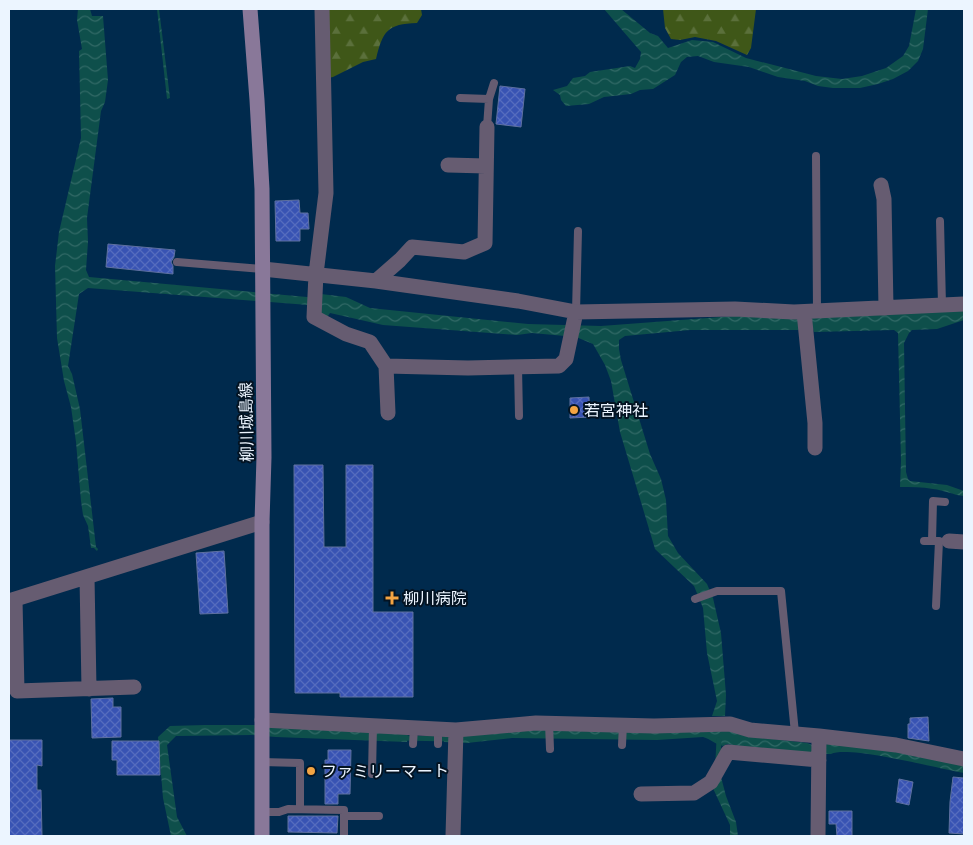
<svg xmlns="http://www.w3.org/2000/svg" width="973" height="845" font-family="Karla,'Noto Sans JP',sans-serif">
	<style>
		.forest { fill: url(#forest-firs) }
		.water { fill: url(#water-waves) }
		.lines { fill: none; stroke-linecap: round; stroke-linejoin: round }
		.stream { stroke: #0e4f4b; stroke-width: 5 }
		.building { fill: url(#building-cross-hatch); stroke: #5e70a0 }
		.lane { stroke: #665c71; stroke-width: 8 }
		.street { stroke: #665c71; stroke-width: 15 }
		.secondary { stroke: #897899; stroke-width: 15 }
		.poi-dot { fill: #f3a443; stroke: #031322; stroke-width: 2 }
		.labels { text-anchor: middle; stroke-width: 4; stroke-linejoin: round; paint-order: stroke }
		.poi-label { font-size: 16px; fill: #ecf5ff; stroke: #031322; text-anchor: start }
		.street-label { font-size: 16px; fill: #ecf5ff; stroke: #031322 }
	</style>
	<defs>
		<pattern id="forest-firs" width="22" height="20" patternUnits="userSpaceOnUse" patternTransform="scale(1.25)"><rect width="22" height="20" fill="#3f5718"/><path d="M5 1l3.5 6h-7zM16 11l3.5 6h-7z" fill="#5b703b"/></pattern>
		<pattern id="water-waves" width="16" height="10" patternUnits="userSpaceOnUse" patternTransform="scale(1.25)"><rect width="16" height="10" fill="#0e4f4b"/><path d="M0 5q4-4 8 0t8 0" fill="none" stroke="#316966"/></pattern>
		<pattern id="building-cross-hatch" width="8" height="8" patternUnits="userSpaceOnUse" patternTransform="scale(1.25)"><rect width="8" height="8" fill="#3853b3"/><path d="M0 0l8 8M0 8l8-8" fill="none" stroke="#556cbe"/></pattern>
	</defs>
	<rect width="100%" height="100%" fill="#002a4d"/>
	<!-- forest -->
	<path class="forest" d="M 327,9 L 421,9 L 422,15 L 417,23 C 387,24 383,31 376,59 L 363,62 L 333,77 L 328,78 Z
		M 663,9 L 756,9 L 751,48 L 747,55 L 716,41 L 695,37 L 680,40 L 671,39 L 665,28 Z"/>
	<!-- water -->
	<path class="water" d="M 78,9 L 90,9 L 92,16 L 103,16 L 108,80 L 105,102 L 101,111 L 87,218 L 88,242 L 86,270 L 89,277 L 307,297 L 320,298 L 321,294 L 346,297 L 370,308 L 528,324 L 601,326 L 734,316 L 796,317 L 810,320 L 815,316 L 964,309 L 964,320 L 937,329 L 912,330 L 909,333 L 904,343 L 906,472 L 908,479 L 910,481 L 947,485 L 964,491 L 964,496 C 953,495 944,490 933,489 C 922,487 911,487 900,487 L 901,461 L 898,333 L 894,330 L 814,332 L 813,329 L 800,329 L 798,330 L 690,330 L 625,336 L 619,340 L 619,349 L 621,360 L 650,454 L 661,479 L 666,500 L 668,536 L 678,553 L 707,584 L 713,598 L 721,633 L 726,695 L 725,716 L 712,716 L 717,701 L 707,653 L 703,608 L 694,586 L 655,549 L 620,432 L 611,381 L 605,365 L 593,344 L 576,337 L 532,333 L 517,335 L 383,325 L 330,313 L 326,319 L 321,318 L 321,306 L 88,288 L 79,294 L 68,366 L 72,374 L 80,409 L 96,547 L 98,549 L 97,551 L 94,548 L 91,548 L 88,526 L 83,515 L 81,501 L 76,442 L 71,407 L 64,381 L 57,338 L 55,266 L 59,232 L 81,138 L 79,51 L 82,49 L 77,20 Z
		M 157,9 L 159,9 L 170,98 L 167,99 Z
		M 604,9 L 621,9 L 650,33 L 658,36 L 668,48 L 692,40 L 713,42 L 746,58 L 816,76 L 842,79 L 862,76 L 886,68 L 903,56 L 909,46 L 916,9 L 928,9 L 923,49 L 918,61 L 908,71 L 893,79 L 878,84 L 860,88 L 833,88 L 818,86 L 805,81 L 778,77 L 749,67 L 714,62 L 698,56 L 687,57 L 681,62 L 675,75 L 653,89 L 640,90 L 631,94 L 604,97 L 589,104 L 566,106 L 561,100 L 560,95 L 553,90 L 567,86 L 573,78 L 585,76 L 590,72 L 630,66 L 635,68 L 640,59 L 641,52 Z
		M 205,725 L 255,725 L 408,733 L 407,742 L 276,737 L 252,735 L 176,736 L 167,745 L 177,817 L 187,836 L 171,836 L 163,798 L 158,737 L 170,726 Z
		M 543,729 L 726,729 L 747,736 L 807,743 L 812,745 L 830,744 L 876,748 L 964,765 L 964,773 C 940,769 849,745 831,754 L 789,754 L 727,744 L 723,746 C 714,744 711,739 703,737 L 657,740 L 512,738 L 467,743 L 444,742 L 444,735 Z
		M 721,777 L 726,796 L 736,822 L 738,836 L 730,836 L 730,825 L 711,784 Z"/>
	<g class="lines">
		<!-- stream -->
		<path class="stream" d="M 401,738 L 450,739
			M 718,759 L 719,740"/>
	</g>
	<!-- building -->
	<path class="building" d="M 500,86 L 525,89 L 521,127 L 496,124 Z
		M 299,200 L 300,213 L 308,213 L 309,229 L 300,229 L 300,241 L 276,241 L 275,201 Z
		M 108,244 L 175,250 L 174,257 L 171,262 L 173,266 L 173,274 L 106,267 Z
		M 589,397 L 590,417 L 570,418 L 570,398 Z
		M 294,465 L 323,465 L 324,547 L 346,547 L 346,465 L 373,465 L 373,612 L 413,612 L 413,697 L 340,697 L 340,693 L 295,693 Z
		M 224,551 L 228,613 L 200,614 L 196,553 Z
		M 113,698 L 113,707 L 121,707 L 121,737 L 92,738 L 91,699 Z
		M 928,717 L 929,741 L 908,738 L 908,724 L 910,724 L 910,718 Z
		M 9,740 L 42,740 L 42,766 L 37,765 L 37,790 L 41,790 L 42,836 L 9,836 Z
		M 112,741 L 159,741 L 160,775 L 117,775 L 117,760 L 112,760 Z
		M 328,750 L 351,750 L 350,794 L 338,794 L 338,804 L 325,804 L 325,760 L 328,760 Z
		M 953,777 L 964,778 L 964,834 L 949,833 L 950,802 Z
		M 899,779 L 913,782 L 909,805 L 896,802 Z
		M 829,811 L 852,811 L 852,836 L 837,836 L 836,824 L 829,824 Z
		M 288,816 L 338,816 L 337,833 L 288,832 Z"/>
	<g class="lines">
		<!-- lane -->
		<path class="lane" d="M 460,98 L 489,99
			M 487,127 L 489,99 L 494,83
			M 816,156 L 817,311
			M 940,221 L 942,305
			M 177,262 L 263,269
			M 576,312 L 578,231
			M 518,367 L 519,416
			M 924,541 L 937,541
			M 932,541 L 933,501 L 945,502
			M 695,599 L 717,591 L 781,591 L 795,733
			M 936,606 L 939,541
			M 549,723 L 550,749
			M 413,744 L 414,728
			M 438,744 L 438,729
			M 622,745 L 623,724
			M 262,762 L 300,763 L 300,809
			M 372,774 L 373,725
			M 262,812 L 279,812 L 288,809 L 344,810 L 344,836
			M 344,816 L 379,816"/>
		<!-- street -->
		<path class="street" d="M 322,9 L 326,193 L 316,274 L 314,317 L 346,334 L 370,342 L 386,366 L 388,413
			M 448,165 L 486,166
			M 881,185 L 884,199 L 886,308
			M 263,269 L 376,281 L 518,301 L 576,312 L 735,309 L 794,312 L 964,304
			M 376,281 L 400,260 L 412,247 L 464,252 L 485,243 L 487,127
			M 804,312 L 815,423 L 815,448
			M 386,366 L 468,368 L 559,366 L 566,359 L 576,312
			M 949,541 L 964,542
			M 87,577 L 89,689
			M 15,600 L 17,691 L 134,687
			M 9,601 L 262,522
			M 262,720 L 456,730 L 536,723 L 654,726 L 730,724 L 750,730 L 819,736 L 896,745 L 964,759
			M 641,794 L 694,793 L 711,782 L 728,752 L 819,760
			M 453,836 L 456,730
			M 818,836 L 819,736"/>
		<!-- secondary -->
		<path class="secondary" d="M 250,9 L 257,100 L 262,189 L 264,457 L 262,522 L 262,836"/>
	</g>
	<!-- markers -->
	<g class="poi-dot">
		<circle cx="574" cy="410" r="5"/>
		<path d="M389.5 590.5h5v5h5v5h-5v5h-5v-5h-5v-5h5z"/>
		<circle cx="311" cy="771" r="5"/>
	</g>
	<g class="labels">
		<!-- poi labels -->
		<g class="poi-label">
			<text x="584" y="416">若宮神社</text>
			<text x="403" y="604">柳川病院</text>
			<text x="321" y="777">ファミリーマート</text>
		</g>
		<!-- street labels -->
		<g class="street-label">
			<text transform="translate(246 422) rotate(-91)" y="6">柳川城島線</text>
		</g>
	</g>
	<!-- border -->
	<rect width="973" height="845" fill="none" stroke="#ecf5ff" stroke-width="20"/>
</svg>
